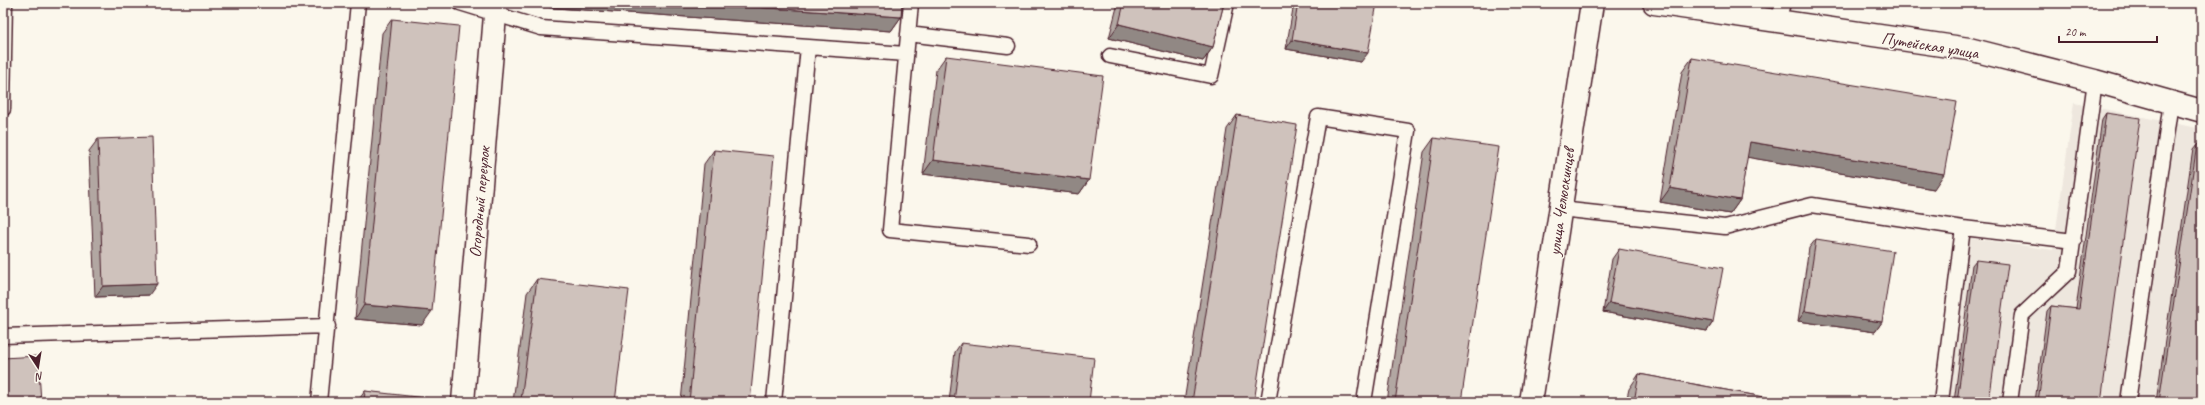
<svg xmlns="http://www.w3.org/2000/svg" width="2205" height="405" font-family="Caveat,sans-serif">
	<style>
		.built { fill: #eee7de }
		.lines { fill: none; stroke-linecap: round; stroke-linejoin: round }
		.service-casing { stroke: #4a1f2b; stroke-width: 17 }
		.minor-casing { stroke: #4a1f2b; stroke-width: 25 }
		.service { stroke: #fbf7ec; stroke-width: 14 }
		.minor { stroke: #fbf7ec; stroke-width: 22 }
		.wall { fill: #b2a7a2; stroke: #4a1f2b }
		.shaded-wall { fill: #918884; stroke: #4a1f2b }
		.building { fill: #cfc2bc; stroke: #4a1f2b }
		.labels { text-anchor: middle; stroke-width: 3; stroke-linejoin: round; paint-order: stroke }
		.street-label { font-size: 17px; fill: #4a1f2b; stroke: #fbf7ec }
	</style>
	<rect width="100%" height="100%" fill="#fbf7ec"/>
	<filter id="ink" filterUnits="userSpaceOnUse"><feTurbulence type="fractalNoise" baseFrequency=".025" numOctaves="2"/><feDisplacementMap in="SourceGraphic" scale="8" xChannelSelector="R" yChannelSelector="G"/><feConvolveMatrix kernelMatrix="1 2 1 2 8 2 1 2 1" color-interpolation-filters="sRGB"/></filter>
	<g filter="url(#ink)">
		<!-- built -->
		<path class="built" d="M 2074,103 L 2202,129 L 2202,402 L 1935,402 L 1957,236 L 2053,250 Z"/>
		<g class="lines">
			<defs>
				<path id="service" d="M 460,3 L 541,28 L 906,54
					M 911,3 L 890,230 L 1029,244
					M 1778,22 L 1783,3
					M 908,34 L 1008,46
					M 1110,56 L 1211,76 L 1227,3
					M 3,109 L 5,3
					M 1560,209 L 1725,227 L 1812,205 L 1963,228 L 2074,241
					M 3,336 L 328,326
					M 319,402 L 358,3
					M 774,402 L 808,47
					M 1268,402 L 1318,117 L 1408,131 L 1364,402
					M 1941,402 L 1963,228
					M 2010,402 L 2022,315 L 2069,271 L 2095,81
					M 2128,402 L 2171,102"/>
				<path id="minor" d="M 1654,3 L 1969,49 L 2095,81 L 2202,111
					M 463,402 L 496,3
					M 1531,402 L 1592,3"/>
			</defs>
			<!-- service casing -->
			<use href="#service" class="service-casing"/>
			<!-- minor casing -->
			<use href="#minor" class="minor-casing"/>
			<!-- service -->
			<use href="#service" class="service"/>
			<!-- minor -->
			<use href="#minor" class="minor"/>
		</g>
		<!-- wall -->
		<path class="wall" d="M 541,3 L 902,3 L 901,17 L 891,31 L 541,7 Z
			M 1118,3 L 1224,3 L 1213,47 L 1203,61 L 1109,38 Z
			M 1294,3 L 1377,3 L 1361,62 L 1286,49 Z
			M 392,19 L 422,325 L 355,319 L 382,33 Z
			M 946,56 L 1089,180 L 1079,194 L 923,174 L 936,70 Z
			M 1692,58 L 1934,189 L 1747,157 L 1740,200 L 1730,214 L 1660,202 L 1682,72 Z
			M 2106,113 L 2101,402 L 2035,402 L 2047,311 L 2051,306 L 2076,309 L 2102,119 Z
			M 1237,115 L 1254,402 L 1184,402 L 1227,129 Z
			M 1434,138 L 1461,402 L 1387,402 L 1424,152 Z
			M 98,139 L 149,295 L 95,297 L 89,151 Z
			M 2197,144 L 2200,347 L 2202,402 L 2156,402 L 2193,149 Z
			M 714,150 L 750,402 L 681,402 L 704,164 Z
			M 1816,239 L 1882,322 L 1875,332 L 1798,321 L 1809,248 Z
			M 1619,249 L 1713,322 L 1707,331 L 1603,312 L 1612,259 Z
			M 1976,260 L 1989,402 L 1954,402 L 1972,265 Z
			M 537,279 L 615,402 L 513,402 L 527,293 Z
			M 961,343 L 1089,402 L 949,402 L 955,352 Z
			M 1639,374 L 1791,402 L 1626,402 L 1629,389 Z
			M 365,391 L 434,402 L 357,402 Z"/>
		<!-- shaded-wall -->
		<path class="shaded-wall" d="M 544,3 L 695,3 L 901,17 L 891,31 L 541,7 Z
			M 1119,24 L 1213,47 L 1203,61 L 1109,38 Z
			M 1292,40 L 1368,53 L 1361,62 L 1286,49 Z
			M 1750,142 L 1944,174 L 1934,189 L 1740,156 Z
			M 933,160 L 1089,180 L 1079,194 L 923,174 Z
			M 1670,188 L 1740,200 L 1730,214 L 1660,202 Z
			M 157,284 L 149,295 L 95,297 L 103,286 Z
			M 1609,303 L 1713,322 L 1707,331 L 1603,312 Z
			M 364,305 L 432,311 L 422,325 L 355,319 Z
			M 1805,311 L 1882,322 L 1875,332 L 1798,321 Z
			M 521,400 L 536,402 L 520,402 Z"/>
		<!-- building -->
		<path class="building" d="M 695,3 L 902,3 L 901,17 Z
			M 1124,3 L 1224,3 L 1213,47 L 1119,24 Z
			M 1298,3 L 1377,3 L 1368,53 L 1292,40 Z
			M 392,19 L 459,26 L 432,311 L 364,305 Z
			M 946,56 L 1103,76 L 1089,180 L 933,160 Z
			M 1692,58 L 1957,102 L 1944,174 L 1750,142 L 1740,200 L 1670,188 Z
			M 2106,113 L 2140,118 L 2101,402 L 2038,402 L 2051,306 L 2079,309 Z
			M 1237,115 L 1297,125 L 1254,402 L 1192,402 Z
			M 152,137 L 157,284 L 103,286 L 98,139 Z
			M 1434,138 L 1499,147 L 1461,402 L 1395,402 Z
			M 2197,144 L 2202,145 L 2202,334 L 2200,347 L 2202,348 L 2202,402 L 2159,402 Z
			M 714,150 L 774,156 L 750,402 L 689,402 Z
			M 1816,239 L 1893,251 L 1882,322 L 1805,311 Z
			M 1619,249 L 1723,268 L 1713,322 L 1609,303 Z
			M 1976,260 L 2008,264 L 1989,402 L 1957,402 Z
			M 537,279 L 629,290 L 615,402 L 536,402 L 521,400 Z
			M 961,343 L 1094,358 L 1089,402 L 954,402 Z
			M 38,356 L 41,402 L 3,402 L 3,358 Z
			M 1639,374 L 1791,402 L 1634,402 Z
			M 365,391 L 434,399 L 434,402 L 364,402 Z"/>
	</g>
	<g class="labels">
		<!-- street labels -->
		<g class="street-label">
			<text transform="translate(1930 45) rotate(9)" y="6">Путейская улица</text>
			<text transform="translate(479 202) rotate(-85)" y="6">Огородный переулок</text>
			<text transform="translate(1561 202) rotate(-82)" y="6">улица Челюскинцев</text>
		</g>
	</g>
	<!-- margin -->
	<rect width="2205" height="405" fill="none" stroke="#fbf7ec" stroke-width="16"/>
	<rect x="8" y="8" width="2189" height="389" fill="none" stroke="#4a1f2b" stroke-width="1.5" filter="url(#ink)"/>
	<!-- north arrow -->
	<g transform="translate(38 367) rotate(168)" stroke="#fbf7ec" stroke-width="3" paint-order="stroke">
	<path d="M0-3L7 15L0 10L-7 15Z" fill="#4a1f2b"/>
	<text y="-6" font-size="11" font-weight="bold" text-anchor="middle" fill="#4a1f2b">N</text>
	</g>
	<!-- scale -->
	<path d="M2059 36v6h98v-6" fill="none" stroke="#4a1f2b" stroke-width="2"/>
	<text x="2065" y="36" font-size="12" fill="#4a1f2b" stroke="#fbf7ec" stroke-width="3" paint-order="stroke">20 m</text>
</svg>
